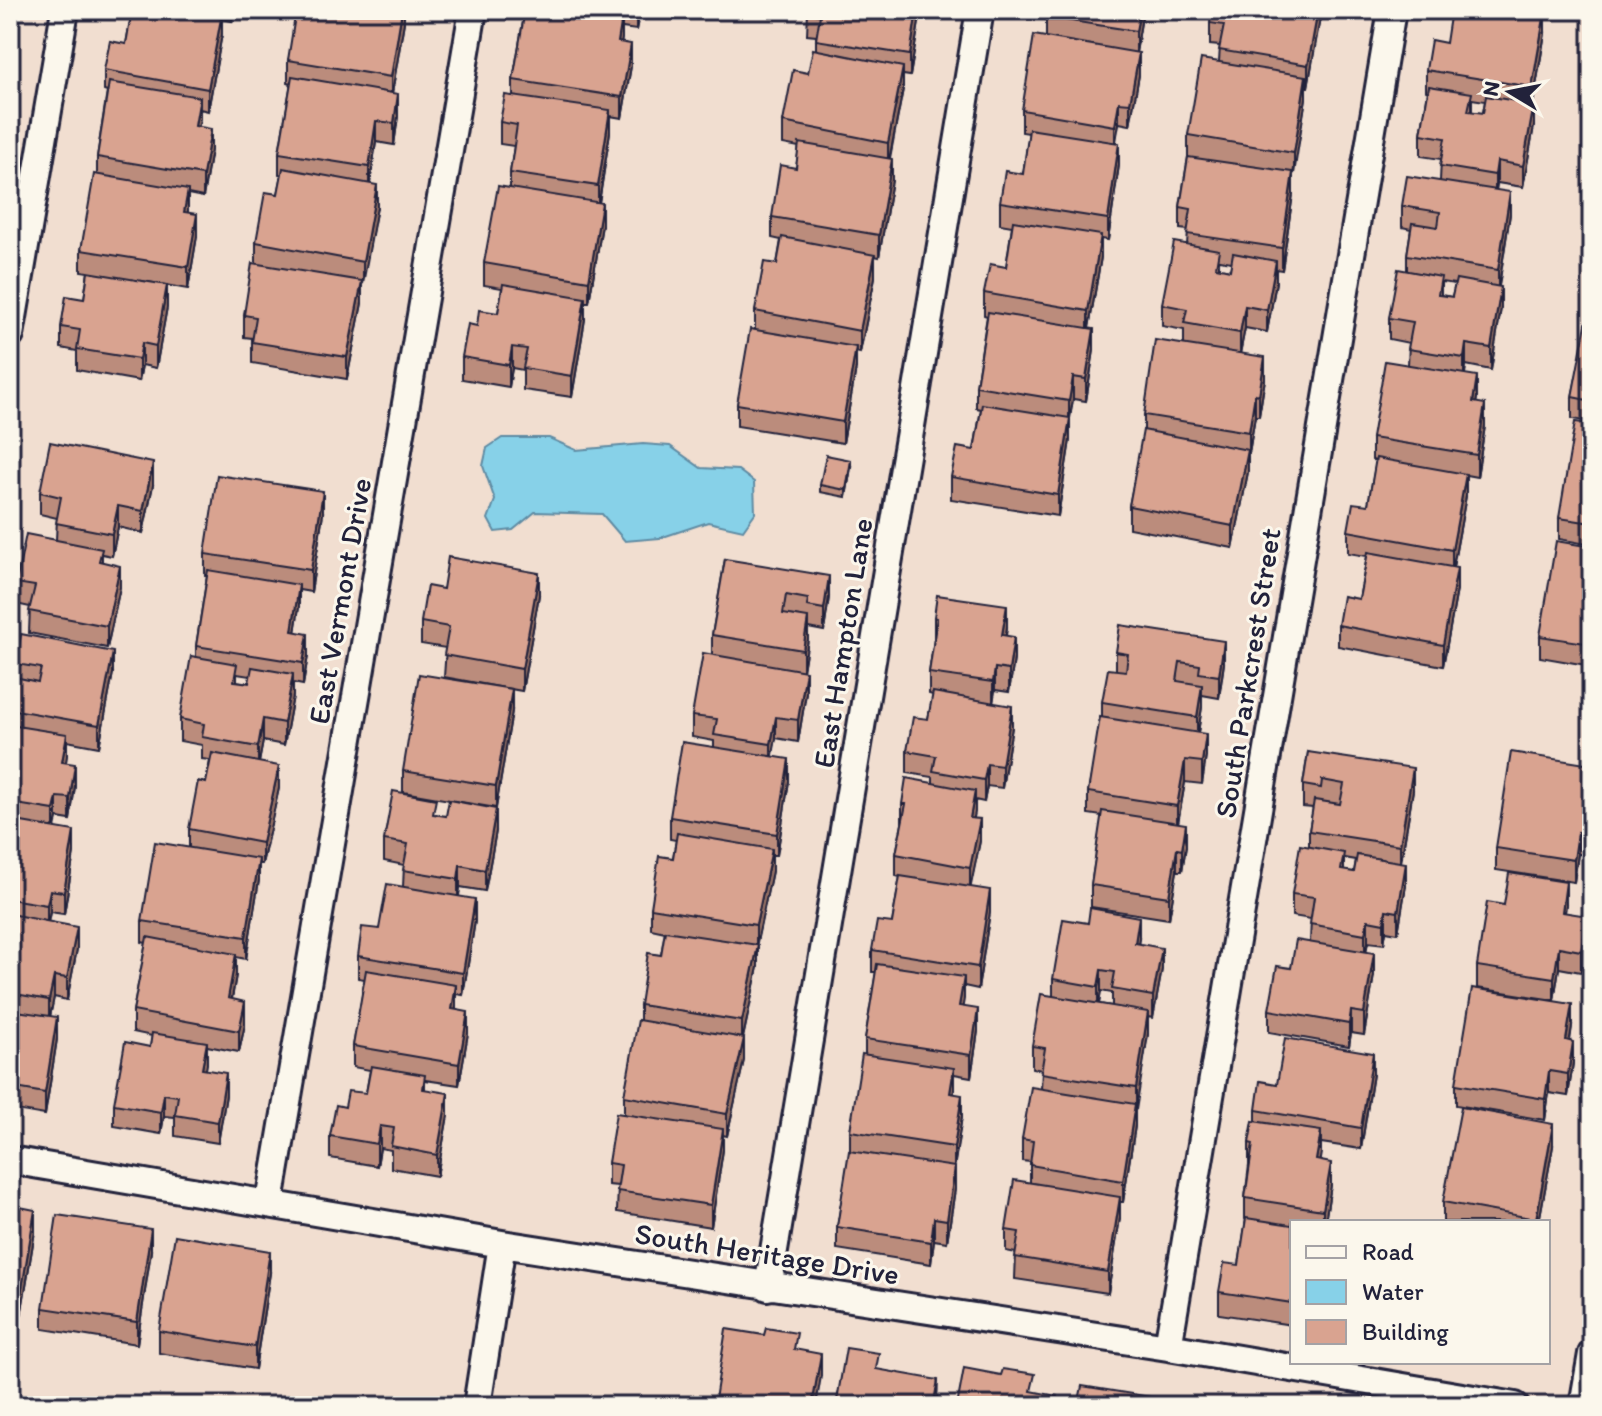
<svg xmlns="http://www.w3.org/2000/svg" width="1602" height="1416" font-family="Itim,sans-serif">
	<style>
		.water { fill: #87d1e8; stroke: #5f8ba3; stroke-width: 2 }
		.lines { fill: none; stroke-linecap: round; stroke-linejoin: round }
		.minor-casing { stroke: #22223b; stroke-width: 32 }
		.minor { stroke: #fbf7ec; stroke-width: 26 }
		.wall { fill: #bb8c7c; stroke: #22223b; stroke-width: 2; fill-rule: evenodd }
		.shaded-wall { fill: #987265; stroke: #22223b; stroke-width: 2 }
		.building { fill: #d9a390; stroke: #22223b; stroke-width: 2 }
		.labels { text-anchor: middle; stroke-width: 6; stroke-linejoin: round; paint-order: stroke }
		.street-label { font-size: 30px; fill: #22223b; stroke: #fbf7ec }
	</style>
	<rect width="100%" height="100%" fill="#f1ded0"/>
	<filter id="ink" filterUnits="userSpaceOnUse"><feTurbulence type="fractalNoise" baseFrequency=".0125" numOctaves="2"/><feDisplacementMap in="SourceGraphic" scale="16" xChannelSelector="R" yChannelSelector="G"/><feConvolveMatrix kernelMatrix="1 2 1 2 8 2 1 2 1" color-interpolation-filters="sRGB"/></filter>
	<g filter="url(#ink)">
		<!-- water -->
		<path class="water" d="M 502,438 L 549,438 L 576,450 L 643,444 L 670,446 L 701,468 L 738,470 L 754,482 L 755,513 L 743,530 L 708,522 L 660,538 L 625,541 L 602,514 L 535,512 L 513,530 L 495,532 L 488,519 L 495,500 L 483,466 L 487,448 Z"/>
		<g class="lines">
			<defs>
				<path id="minor" d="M 10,335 L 65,10
					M 10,1160 L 502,1244 L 1168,1347 L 1515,1406
					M 270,1202 L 473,10
					M 768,1287 L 980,10
					M 1168,1347 L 1392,10
					M 477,1406 L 502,1244
					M 1583,1406 L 1592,1354"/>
			</defs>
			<!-- minor casing -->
			<use href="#minor" class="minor-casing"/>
			<!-- minor -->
			<use href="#minor" class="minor"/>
		</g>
		<!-- wall -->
		<path class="wall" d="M 132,10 L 234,10 L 232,21 L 222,19 L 222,34 L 208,111 L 200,109 L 198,127 L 211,150 L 203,197 L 188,194 L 188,213 L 197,236 L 188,289 L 143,281 L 167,307 L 156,368 L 142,365 L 139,381 L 77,370 L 77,351 L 61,348 L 61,327 L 84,299 L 88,272 L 81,271 L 81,250 L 97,175 L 97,157 L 107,92 L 104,91 L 104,70 L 126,44 Z
			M 306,10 L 404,10 L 404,22 L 392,93 L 398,116 L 394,145 L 376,142 L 370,184 L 377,207 L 362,284 L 362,303 L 347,379 L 252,363 L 252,338 L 244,337 L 244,315 L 256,264 L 256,242 L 278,194 L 282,175 L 279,174 L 279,153 L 291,83 L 288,82 L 288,60 Z
			M 525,10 L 640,10 L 636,30 L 622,28 L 621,43 L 631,66 L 622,118 L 610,116 L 610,132 L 599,203 L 602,225 L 589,302 L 585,302 L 585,319 L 572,397 L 523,390 L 523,370 L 512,368 L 509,387 L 462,379 L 462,357 L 477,326 L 498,313 L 502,288 L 484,285 L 484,263 L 510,188 L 510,173 L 514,146 L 500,144 L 500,122 L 513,96 L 513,80 Z
			M 808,10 L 921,10 L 910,76 L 903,75 L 903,89 L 890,158 L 892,180 L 879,257 L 875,256 L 875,277 L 860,353 L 856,352 L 856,368 L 843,443 L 737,426 L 737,404 L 755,330 L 755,311 L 777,264 L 781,240 L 772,238 L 772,217 L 796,168 L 799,147 L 783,144 L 783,122 L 808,73 L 816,50 L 816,36 L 807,35 Z
			M 1143,10 L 1136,52 L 1139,75 L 1130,125 L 1119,123 L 1115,143 L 1119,165 L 1108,240 L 1101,239 L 1101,257 L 1089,328 L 1094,350 L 1086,401 L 1073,399 L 1070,418 L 1070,440 L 1058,516 L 951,499 L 951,477 L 974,450 L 981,409 L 976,408 L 976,386 L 987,316 L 984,315 L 984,293 L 1006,267 L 1012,226 L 1000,224 L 1000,202 L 1023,174 L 1029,133 L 1022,132 L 1022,110 L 1046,37 L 1046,17 Z
			M 1321,10 L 1308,87 L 1306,87 L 1306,98 L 1293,174 L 1293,194 L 1282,270 L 1276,269 L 1276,282 L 1267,332 L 1245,328 L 1240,353 L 1265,379 L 1259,416 L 1255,416 L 1249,453 L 1248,453 L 1248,472 L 1233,548 L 1129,528 L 1129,506 L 1144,430 L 1144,415 L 1184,344 L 1184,330 L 1162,326 L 1162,304 L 1187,245 L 1188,230 L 1180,229 L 1180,207 L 1188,157 L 1188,135 L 1219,62 L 1220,46 L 1210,45 L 1210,23 ZM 1219,260 L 1232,262 L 1230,270 L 1219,268 Z
			M 1545,33 L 1533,104 L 1534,126 L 1523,187 L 1497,183 L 1496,190 L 1510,214 L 1499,286 L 1501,308 L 1491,370 L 1466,365 L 1465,374 L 1477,398 L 1476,403 L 1485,426 L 1477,477 L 1466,475 L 1466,496 L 1453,567 L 1457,590 L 1443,666 L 1338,646 L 1338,625 L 1359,599 L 1367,556 L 1348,553 L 1348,531 L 1368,505 L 1376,461 L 1372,460 L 1372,438 L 1408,365 L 1409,343 L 1389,339 L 1389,318 L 1407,271 L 1407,255 L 1411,229 L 1402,227 L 1402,206 L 1440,181 L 1441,159 L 1421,156 L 1421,134 L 1428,92 L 1426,91 L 1426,70 L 1446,43 ZM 1472,99 L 1485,101 L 1483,113 L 1472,112 ZM 1441,282 L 1455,284 L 1452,297 L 1441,295 Z
			M 1592,303 L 1592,422 L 1572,419 L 1572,397 Z
			M 1592,424 L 1592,545 L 1559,539 L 1559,518 Z
			M 851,467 L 846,497 L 820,492 L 820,485 Z
			M 153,485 L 143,533 L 118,527 L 112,556 L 102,554 L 102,562 L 120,587 L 107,648 L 29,633 L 30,607 L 16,604 L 16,583 L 56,540 L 57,518 L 40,514 L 40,492 Z
			M 323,513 L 311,592 L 299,590 L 299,607 L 295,632 L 308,656 L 303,685 L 293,683 L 293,696 L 284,745 L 263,741 L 259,762 L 279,788 L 262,864 L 259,864 L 259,880 L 246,959 L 236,957 L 236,975 L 232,999 L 245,1024 L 239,1052 L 207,1046 L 206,1069 L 226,1095 L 218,1143 L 175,1136 L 175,1117 L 164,1116 L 161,1134 L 114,1126 L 114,1104 L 150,1047 L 152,1036 L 133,1032 L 133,1011 L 146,943 L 142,942 L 142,921 L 189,847 L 189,829 L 206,783 L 210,760 L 202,759 L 202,745 L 180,741 L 180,719 L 196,657 L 196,646 L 207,576 L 205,576 L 205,554 ZM 237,674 L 250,676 L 249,683 L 237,681 Z
			M 1592,547 L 1592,666 L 1540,657 L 1540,636 Z
			M 725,559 L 829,597 L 824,631 L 808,628 L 808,639 L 803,670 L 806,693 L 798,742 L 776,738 L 772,756 L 789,781 L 777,855 L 772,855 L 772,871 L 756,945 L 758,967 L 743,1038 L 744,1060 L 727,1136 L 723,1135 L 723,1150 L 711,1227 L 617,1212 L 618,1186 L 608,1185 L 608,1163 L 624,1114 L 624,1096 L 640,1020 L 640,1005 L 661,955 L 665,932 L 651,929 L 651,908 L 673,858 L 676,840 L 670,839 L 670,817 L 714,747 L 714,741 L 692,737 L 692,716 L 712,655 L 712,635 Z
			M 443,589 L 539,595 L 522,691 L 444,677 L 446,648 L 421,644 L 421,622 Z
			M 934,617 L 1007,627 L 1006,636 L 1014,659 L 1009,692 L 995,690 L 993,702 L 1012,727 L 1002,788 L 987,786 L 984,802 L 975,800 L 974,818 L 980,841 L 970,887 L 990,912 L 978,989 L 964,986 L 962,1007 L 978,1031 L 971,1077 L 954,1074 L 954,1093 L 962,1116 L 954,1167 L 955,1189 L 947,1242 L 934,1240 L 931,1264 L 837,1249 L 837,1227 L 850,1151 L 850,1131 L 865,1054 L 865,1039 L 876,972 L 872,972 L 872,950 L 892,923 L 900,877 L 896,876 L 896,854 L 902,824 L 902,804 L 933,783 L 933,777 L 907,773 L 907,751 L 928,719 L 933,695 L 929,694 L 929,673 L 934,639 Z
			M 1116,652 L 1224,663 L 1219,698 L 1202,695 L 1202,707 L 1198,733 L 1206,756 L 1202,784 L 1185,782 L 1178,823 L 1186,846 L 1182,871 L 1177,871 L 1169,919 L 1091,907 L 1091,885 L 1102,816 L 1088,814 L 1088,792 L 1102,717 L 1102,702 L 1116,670 Z
			M 16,664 L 113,673 L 99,747 L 67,741 L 66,763 L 75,786 L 70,820 L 57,818 L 55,828 L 74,853 L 64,914 L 50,912 L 48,922 L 77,949 L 67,1000 L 54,997 L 50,1016 L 57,1039 L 45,1115 L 10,1109 L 10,676 L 16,677 Z
			M 512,711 L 496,808 L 403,792 L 403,771 Z
			M 1308,752 L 1413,790 L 1401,862 L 1406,885 L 1398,933 L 1386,931 L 1384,944 L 1368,942 L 1366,952 L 1374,975 L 1364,1035 L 1351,1033 L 1349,1046 L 1269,1032 L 1269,1010 L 1291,968 L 1310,942 L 1311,919 L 1292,916 L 1292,894 L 1309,847 L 1309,831 L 1313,808 L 1303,807 L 1303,785 ZM 1344,858 L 1356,860 L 1354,872 L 1344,871 Z
			M 1592,765 L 1592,856 L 1578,854 L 1574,882 L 1496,870 L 1496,848 Z
			M 436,814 L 496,831 L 485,891 L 460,887 L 459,896 L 475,921 L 463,995 L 456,994 L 456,1009 L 468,1033 L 459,1085 L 425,1080 L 425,1089 L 448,1115 L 437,1176 L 391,1168 L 391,1150 L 380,1148 L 377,1166 L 330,1158 L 330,1136 L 345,1107 L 366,1093 L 370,1070 L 353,1067 L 353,1046 L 365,979 L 358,978 L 358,956 L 379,929 L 403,887 L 404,865 L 384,861 L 384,840 Z
			M 1566,904 L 1565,913 L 1588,938 L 1581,972 L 1559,968 L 1554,1000 L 1477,988 L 1477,966 L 1504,905 Z
			M 1139,938 L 1138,944 L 1162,969 L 1153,1018 L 1148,1017 L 1148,1034 L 1135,1110 L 1135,1126 L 1123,1202 L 1120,1202 L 1120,1218 L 1108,1293 L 1015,1279 L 1016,1253 L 1006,1251 L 1006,1230 L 1030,1182 L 1030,1162 L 1022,1161 L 1022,1139 L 1041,1089 L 1042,1070 L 1032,1068 L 1032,1046 L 1053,996 L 1053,979 ZM 1101,991 L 1112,993 L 1112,1006 L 1099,1004 Z
			M 1572,1026 L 1570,1041 L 1573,1063 L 1568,1096 L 1549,1093 L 1545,1120 L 1456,1105 L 1456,1084 Z
			M 1373,1074 L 1361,1149 L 1321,1143 L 1319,1161 L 1331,1185 L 1325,1222 L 1292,1222 L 1292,1325 L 1219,1314 L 1219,1292 L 1239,1265 L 1246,1220 L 1245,1219 L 1245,1198 L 1249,1165 L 1249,1143 L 1256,1121 L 1256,1110 L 1277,1084 Z
			M 1553,1146 L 1539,1222 L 1443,1222 L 1443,1202 Z
			M 10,1205 L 35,1231 L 19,1328 L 10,1326 Z
			M 151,1251 L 137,1344 L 43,1329 L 43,1308 Z
			M 270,1273 L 255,1369 L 159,1353 L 159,1331 Z"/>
		<!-- shaded-wall -->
		<path class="shaded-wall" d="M 402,10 L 404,10 L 404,22 L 391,99 L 391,77 Z
			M 636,10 L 640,10 L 636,30 Z
			M 917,10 L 921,10 L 910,76 L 910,55 Z
			M 1140,10 L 1143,10 L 1136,53 L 1136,31 Z
			M 1318,10 L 1321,10 L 1321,13 L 1308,87 L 1308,65 Z
			M 1545,12 L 1545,33 L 1532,109 L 1532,87 Z
			M 222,13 L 222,34 L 208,111 L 208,89 Z
			M 622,17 L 622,39 L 618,64 L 618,42 Z
			M 631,44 L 631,66 L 622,118 L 622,97 Z
			M 1139,53 L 1139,75 L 1130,125 L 1130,103 Z
			M 903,67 L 903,89 L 888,165 L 888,143 Z
			M 1306,76 L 1306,98 L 1294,174 L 1294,153 Z
			M 398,94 L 398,116 L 394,145 L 394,123 Z
			M 200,97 L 200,119 L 195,148 L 195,126 Z
			M 1119,102 L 1119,123 L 1115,148 L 1115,126 Z
			M 1534,104 L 1534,126 L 1523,187 L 1523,166 Z
			M 610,110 L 610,132 L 598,208 L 598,186 Z
			M 376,121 L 376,142 L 369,189 L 369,167 Z
			M 211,129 L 211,150 L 203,197 L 203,175 Z
			M 1119,143 L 1119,165 L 1108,240 L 1108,219 Z
			M 892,159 L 892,180 L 879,257 L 879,235 Z
			M 1497,161 L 1497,183 L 1495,197 L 1495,175 Z
			M 1293,172 L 1293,194 L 1282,270 L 1282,248 Z
			M 377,185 L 377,207 L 363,284 L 363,262 Z
			M 188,190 L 188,211 L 184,234 L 184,212 Z
			M 1510,192 L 1510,214 L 1498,291 L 1498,270 Z
			M 602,203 L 602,225 L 589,302 L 589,281 Z
			M 197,214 L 197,236 L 188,289 L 188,267 Z
			M 1101,235 L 1101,257 L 1088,333 L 1088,311 Z
			M 875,255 L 875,277 L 860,353 L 860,331 Z
			M 1276,261 L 1276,282 L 1267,332 L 1267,310 Z
			M 362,281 L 362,303 L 347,379 L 347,357 Z
			M 167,285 L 167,307 L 156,368 L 156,346 Z
			M 1501,287 L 1501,308 L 1491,370 L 1491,348 Z
			M 585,298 L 585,319 L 572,397 L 572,376 Z
			M 1245,306 L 1245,328 L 1240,354 L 1240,333 Z
			M 1094,329 L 1094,350 L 1086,401 L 1086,379 Z
			M 142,343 L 142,365 L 139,381 L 139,359 Z
			M 1466,344 L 1466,365 L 1464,380 L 1464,358 Z
			M 512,347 L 512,368 L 509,387 L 509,365 Z
			M 856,347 L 856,368 L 843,443 L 843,422 Z
			M 1265,357 L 1265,379 L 1259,416 L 1259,395 Z
			M 1477,376 L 1477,398 L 1473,424 L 1473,402 Z
			M 1073,377 L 1073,399 L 1069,423 L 1069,401 Z
			M 1255,394 L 1255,416 L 1249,453 L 1249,432 Z
			M 1485,404 L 1485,426 L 1477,477 L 1477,455 Z
			M 1070,418 L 1070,440 L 1058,516 L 1058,495 Z
			M 1248,450 L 1248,472 L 1233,548 L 1233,526 Z
			M 851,460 L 851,467 L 846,497 L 846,490 Z
			M 153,463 L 153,485 L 143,533 L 143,511 Z
			M 1466,474 L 1466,496 L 1452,572 L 1452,550 Z
			M 323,491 L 323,513 L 311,592 L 311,570 Z
			M 118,506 L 118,527 L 112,556 L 112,534 Z
			M 120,566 L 120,587 L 107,648 L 107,626 Z
			M 1457,568 L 1457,590 L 1443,666 L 1443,645 Z
			M 539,573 L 539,595 L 522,691 L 522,669 Z
			M 829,576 L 829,597 L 824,631 L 824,609 Z
			M 299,585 L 299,607 L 292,653 L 292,631 Z
			M 1007,605 L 1007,627 L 1002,657 L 1002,635 Z
			M 808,618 L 808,639 L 803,671 L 803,650 Z
			M 308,634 L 308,656 L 303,685 L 303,663 Z
			M 1014,637 L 1014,659 L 1009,692 L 1009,670 Z
			M 1224,641 L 1224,663 L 1219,698 L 1219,676 Z
			M 113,652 L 113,673 L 99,747 L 99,725 Z
			M 995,668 L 995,690 L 993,704 L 993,682 Z
			M 806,671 L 806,693 L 798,742 L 798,720 Z
			M 293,674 L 293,696 L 284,745 L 284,723 Z
			M 1202,685 L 1202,707 L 1197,738 L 1197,717 Z
			M 512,689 L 512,711 L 496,808 L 496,786 Z
			M 1012,706 L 1012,727 L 1002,788 L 1002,766 Z
			M 776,717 L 776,738 L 771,766 L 771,744 Z
			M 263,719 L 263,741 L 258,768 L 258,747 Z
			M 67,734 L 67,756 L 62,784 L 62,762 Z
			M 1206,734 L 1206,756 L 1202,784 L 1202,762 Z
			M 789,759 L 789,781 L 777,855 L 777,834 Z
			M 1185,760 L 1185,782 L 1177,828 L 1177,806 Z
			M 75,764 L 75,786 L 70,820 L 70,798 Z
			M 987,764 L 987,786 L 984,802 L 984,780 Z
			M 279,766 L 279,788 L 262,864 L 262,843 Z
			M 1413,768 L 1413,790 L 1400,867 L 1400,845 Z
			M 975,791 L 975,812 L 970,839 L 970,818 Z
			M 57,797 L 57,818 L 54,832 L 54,810 Z
			M 496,809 L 496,831 L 485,891 L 485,870 Z
			M 980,819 L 980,841 L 970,890 L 970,868 Z
			M 1186,824 L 1186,846 L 1182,871 L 1182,850 Z
			M 74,831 L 74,853 L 64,914 L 64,892 Z
			M 1578,832 L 1578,854 L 1574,882 L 1574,860 Z
			M 772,849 L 772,871 L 756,947 L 756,925 Z
			M 1177,849 L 1177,871 L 1169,919 L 1169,897 Z
			M 259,859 L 259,880 L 246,959 L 246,937 Z
			M 1406,863 L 1406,885 L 1398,933 L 1398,912 Z
			M 460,865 L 460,887 L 458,901 L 458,879 Z
			M 1566,882 L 1566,904 L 1562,934 L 1562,912 Z
			M 50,890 L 50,912 L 47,927 L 47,905 Z
			M 990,890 L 990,912 L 978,989 L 978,967 Z
			M 475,899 L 475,921 L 463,995 L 463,973 Z
			M 1386,910 L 1386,931 L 1384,944 L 1384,923 Z
			M 1588,916 L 1588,938 L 1581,972 L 1581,951 Z
			M 1139,917 L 1139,938 L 1135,965 L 1135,943 Z
			M 1368,920 L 1368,942 L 1365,955 L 1365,934 Z
			M 77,927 L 77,949 L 67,1000 L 67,978 Z
			M 758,945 L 758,967 L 742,1042 L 742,1021 Z
			M 1559,947 L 1559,968 L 1554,1000 L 1554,978 Z
			M 1162,948 L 1162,969 L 1153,1018 L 1153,996 Z
			M 1374,953 L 1374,975 L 1364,1035 L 1364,1013 Z
			M 236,954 L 236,975 L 228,1020 L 228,998 Z
			M 1101,970 L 1101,991 L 1098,1009 L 1098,987 Z
			M 54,976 L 54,997 L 49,1022 L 49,1000 Z
			M 964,977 L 964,999 L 959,1028 L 959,1006 Z
			M 456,985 L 456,1007 L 452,1030 L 452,1009 Z
			M 245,1002 L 245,1024 L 239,1052 L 239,1031 Z
			M 1572,1004 L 1572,1026 L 1566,1062 L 1566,1040 Z
			M 978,1009 L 978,1031 L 971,1077 L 971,1055 Z
			M 1351,1011 L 1351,1033 L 1349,1046 L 1349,1024 Z
			M 468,1012 L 468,1033 L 459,1085 L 459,1064 Z
			M 1148,1012 L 1148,1034 L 1136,1110 L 1136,1088 Z
			M 57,1017 L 57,1039 L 45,1115 L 45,1093 Z
			M 744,1038 L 744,1060 L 727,1136 L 727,1114 Z
			M 207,1042 L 207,1064 L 202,1090 L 202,1069 Z
			M 1573,1042 L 1573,1063 L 1568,1096 L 1568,1074 Z
			M 1373,1053 L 1373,1074 L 1361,1149 L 1361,1128 Z
			M 954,1068 L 954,1090 L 950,1115 L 950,1093 Z
			M 1549,1071 L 1549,1093 L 1545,1120 L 1545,1099 Z
			M 226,1073 L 226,1095 L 218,1143 L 218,1122 Z
			M 448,1093 L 448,1115 L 437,1176 L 437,1155 Z
			M 164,1094 L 164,1116 L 161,1134 L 161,1112 Z
			M 962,1095 L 962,1116 L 954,1169 L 954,1147 Z
			M 1135,1104 L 1135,1126 L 1123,1202 L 1123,1181 Z
			M 1553,1124 L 1553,1146 L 1539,1222 L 1536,1222 Z
			M 380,1126 L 380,1148 L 377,1166 L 377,1144 Z
			M 723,1129 L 723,1150 L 711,1227 L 711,1205 Z
			M 1321,1131 L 1321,1153 L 1316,1182 L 1316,1160 Z
			M 1331,1163 L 1331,1185 L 1325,1222 L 1323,1222 L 1323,1210 Z
			M 955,1167 L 955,1189 L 947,1242 L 947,1220 Z
			M 1120,1197 L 1120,1218 L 1108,1293 L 1108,1272 Z
			M 35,1210 L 35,1231 L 19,1328 L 19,1306 Z
			M 934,1218 L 934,1240 L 931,1264 L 931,1242 Z
			M 151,1229 L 151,1251 L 137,1344 L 137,1322 Z
			M 270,1251 L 270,1273 L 255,1369 L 255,1347 Z
			M 821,1354 L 821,1376 L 816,1406 L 812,1406 Z
			M 938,1380 L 937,1406 L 933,1406 Z"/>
		<!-- building -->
		<path class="building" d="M 132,10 L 209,10 L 222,13 L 208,89 L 104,70 L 110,41 L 126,44 Z
			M 296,10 L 402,10 L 391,77 L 288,60 Z
			M 525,10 L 576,10 L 622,17 L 618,42 L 631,44 L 622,97 L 513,80 Z
			M 808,10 L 917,10 L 910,55 L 816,40 L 820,15 L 807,13 Z
			M 1047,10 L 1140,10 L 1136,31 L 1046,17 Z
			M 1212,10 L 1318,10 L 1308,65 L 1219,50 L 1224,25 L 1210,23 Z
			M 1451,10 L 1535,10 L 1545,12 L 1532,87 L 1426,70 L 1431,40 L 1446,43 Z
			M 1034,35 L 1139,53 L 1130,103 L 1119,102 L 1115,126 L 1022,110 Z
			M 813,49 L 903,67 L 888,143 L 783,122 L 793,70 L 808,73 Z
			M 1201,59 L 1306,76 L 1294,153 L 1188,135 Z
			M 292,76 L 398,94 L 394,123 L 376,121 L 369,167 L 279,153 Z
			M 109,82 L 200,97 L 195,126 L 211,129 L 203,175 L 97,157 Z
			M 1429,86 L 1472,93 L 1468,111 L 1483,113 L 1486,96 L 1534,104 L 1523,166 L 1497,161 L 1495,175 L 1440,166 L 1445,138 L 1421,134 Z
			M 505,95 L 610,110 L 598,186 L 510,173 L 517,125 L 500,122 Z
			M 1029,129 L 1119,143 L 1108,219 L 1000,202 L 1005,171 L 1023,174 Z
			M 799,143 L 892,159 L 879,235 L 772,217 L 780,165 L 796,168 Z
			M 1188,157 L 1293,172 L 1282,248 L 1187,234 L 1191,209 L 1180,207 Z
			M 283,168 L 377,185 L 363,262 L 256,242 L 265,192 L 278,194 Z
			M 94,174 L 188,190 L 184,212 L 197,214 L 188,267 L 81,250 Z
			M 1407,176 L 1510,192 L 1498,270 L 1407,255 L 1412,223 L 1438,227 L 1440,212 L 1402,206 Z
			M 498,186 L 602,203 L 589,281 L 484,263 Z
			M 1013,221 L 1101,235 L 1088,311 L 984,293 L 990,264 L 1006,267 Z
			M 782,237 L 875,255 L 860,331 L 755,311 L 764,262 L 777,264 Z
			M 1174,242 L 1219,250 L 1216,267 L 1230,270 L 1233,253 L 1276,261 L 1267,310 L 1245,306 L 1240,333 L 1184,323 L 1187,309 L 1162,304 Z
			M 252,263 L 362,281 L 347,357 L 252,342 L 256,317 L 244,315 Z
			M 1398,269 L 1441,277 L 1438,295 L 1452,297 L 1456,279 L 1501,287 L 1491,348 L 1466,344 L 1464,358 L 1408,349 L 1413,322 L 1389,318 Z
			M 88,272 L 167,285 L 156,346 L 142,343 L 139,359 L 77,349 L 80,330 L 61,327 L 66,296 L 84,299 Z
			M 503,284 L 585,298 L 572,376 L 523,368 L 527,349 L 512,347 L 509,365 L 462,357 L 468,324 L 477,326 L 479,310 L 498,313 Z
			M 1590,303 L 1592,303 L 1592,401 L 1572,397 Z
			M 988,312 L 1094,329 L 1086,379 L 1073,377 L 1069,401 L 976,386 Z
			M 750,329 L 856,347 L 843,422 L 737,404 Z
			M 1155,340 L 1265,357 L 1259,395 L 1255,394 L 1249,432 L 1144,415 Z
			M 1385,361 L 1477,376 L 1473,402 L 1485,404 L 1477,455 L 1372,438 Z
			M 982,404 L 1070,418 L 1058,495 L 951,477 L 957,447 L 974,450 Z
			M 1575,422 L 1592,424 L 1592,523 L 1559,518 Z
			M 1143,430 L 1248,450 L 1233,526 L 1129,506 Z
			M 50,442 L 153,463 L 143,511 L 118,506 L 112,534 L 56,523 L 61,497 L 40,492 Z
			M 826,455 L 851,460 L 846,490 L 820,485 Z
			M 1376,458 L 1466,474 L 1452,550 L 1348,531 L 1353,503 L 1368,505 Z
			M 217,475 L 323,491 L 311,570 L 205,554 Z
			M 26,534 L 102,549 L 99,561 L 120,566 L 107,626 L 29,611 L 35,586 L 16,583 Z
			M 1556,541 L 1592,547 L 1592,644 L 1540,636 Z
			M 1368,552 L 1457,568 L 1443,645 L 1338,625 L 1343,596 L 1359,599 Z
			M 448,557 L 539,573 L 522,669 L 444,655 L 449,627 L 421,622 L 427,586 L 443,589 Z
			M 725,559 L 829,576 L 824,609 L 807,606 L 808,599 L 786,595 L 783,614 L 808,618 L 803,650 L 712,635 Z
			M 208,570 L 299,585 L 292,631 L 308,634 L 303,663 L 196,646 Z
			M 937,595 L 1007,605 L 1002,635 L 1014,637 L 1009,670 L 995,668 L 993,682 L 929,673 L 937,618 L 934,617 Z
			M 1120,625 L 1224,641 L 1219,676 L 1199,673 L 1200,665 L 1180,662 L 1177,681 L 1202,685 L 1197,717 L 1102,702 L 1108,669 L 1126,671 L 1128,654 L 1116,652 Z
			M 21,634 L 113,652 L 99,725 L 10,709 L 10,676 L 38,682 L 41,668 L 16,664 Z
			M 703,653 L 806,671 L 798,720 L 776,717 L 771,744 L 714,735 L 717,719 L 692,716 Z
			M 191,656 L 237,664 L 234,681 L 249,683 L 252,667 L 293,674 L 284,723 L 263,719 L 258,747 L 202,737 L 204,724 L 180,719 Z
			M 419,674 L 512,689 L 496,786 L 403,771 Z
			M 933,692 L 1012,706 L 1002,766 L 987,764 L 984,780 L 933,771 L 936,756 L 907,751 L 913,717 L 928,719 Z
			M 1100,717 L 1206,734 L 1202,762 L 1185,760 L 1177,806 L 1088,792 Z
			M 10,725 L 67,734 L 62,762 L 75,764 L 70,798 L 57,797 L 54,810 L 10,803 Z
			M 682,742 L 789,759 L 777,834 L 670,817 Z
			M 1308,752 L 1413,768 L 1400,845 L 1309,831 L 1314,800 L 1340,804 L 1344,784 L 1322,780 L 1321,788 L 1303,785 Z
			M 1511,752 L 1592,765 L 1592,834 L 1578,832 L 1574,860 L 1496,848 Z
			M 212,753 L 279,766 L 262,843 L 189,829 L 198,781 L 206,783 Z
			M 906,778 L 975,791 L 970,818 L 980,819 L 970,868 L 896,854 L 906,804 L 902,804 Z
			M 393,791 L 436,799 L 433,814 L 446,816 L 449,800 L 496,809 L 485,870 L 460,865 L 458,879 L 403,870 L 408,844 L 384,840 Z
			M 1102,811 L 1186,824 L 1182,850 L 1177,849 L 1169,897 L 1091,885 Z
			M 10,820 L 74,831 L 64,892 L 50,890 L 47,905 L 10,899 Z
			M 677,833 L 772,849 L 756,925 L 651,908 L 659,856 L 673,858 Z
			M 155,842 L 259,859 L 246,937 L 142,921 Z
			M 1300,845 L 1344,853 L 1341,870 L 1354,872 L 1357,855 L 1406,863 L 1398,912 L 1386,910 L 1384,923 L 1368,920 L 1365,934 L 1310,924 L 1314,897 L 1292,894 Z
			M 1509,873 L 1566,882 L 1562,912 L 1588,916 L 1581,951 L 1559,947 L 1554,978 L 1477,966 L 1487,902 L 1504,905 Z
			M 900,876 L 990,890 L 978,967 L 872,950 L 877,921 L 892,923 Z
			M 387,884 L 475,899 L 463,973 L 358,956 L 362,927 L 379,929 Z
			M 1090,908 L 1139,917 L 1135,943 L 1162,948 L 1153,996 L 1112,989 L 1115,972 L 1101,970 L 1098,987 L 1053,979 L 1063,919 L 1088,923 Z
			M 10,914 L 77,927 L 67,978 L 54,976 L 49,1000 L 10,993 Z
			M 665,931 L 758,945 L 742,1021 L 640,1005 L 648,953 L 661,955 Z
			M 147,937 L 236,954 L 228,998 L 245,1002 L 239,1031 L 133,1011 Z
			M 1296,940 L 1374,953 L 1364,1013 L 1351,1011 L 1349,1024 L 1269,1010 L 1277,966 L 1291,968 Z
			M 877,964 L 964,977 L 959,1006 L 978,1009 L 971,1055 L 865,1039 Z
			M 366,970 L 456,985 L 452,1009 L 468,1012 L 459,1064 L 353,1046 Z
			M 1472,988 L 1572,1004 L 1566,1040 L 1573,1042 L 1568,1074 L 1549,1071 L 1545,1099 L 1456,1084 Z
			M 1041,994 L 1148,1012 L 1136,1088 L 1041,1073 L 1045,1048 L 1032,1046 Z
			M 10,1010 L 57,1017 L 45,1093 L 10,1087 Z
			M 638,1020 L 744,1038 L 727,1114 L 624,1096 Z
			M 152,1033 L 207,1042 L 202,1069 L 226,1073 L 218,1122 L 175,1115 L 178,1096 L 164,1094 L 161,1112 L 114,1104 L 125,1042 L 150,1047 Z
			M 1285,1038 L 1373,1053 L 1361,1128 L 1256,1110 L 1260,1081 L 1277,1084 Z
			M 862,1054 L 954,1068 L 950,1093 L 962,1095 L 954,1147 L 850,1131 Z
			M 371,1066 L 425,1075 L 423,1089 L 448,1093 L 437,1155 L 391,1146 L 394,1128 L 380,1126 L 377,1144 L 330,1136 L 336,1105 L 345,1107 L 348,1091 L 366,1093 Z
			M 1031,1087 L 1135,1104 L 1123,1181 L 1030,1165 L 1033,1141 L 1022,1139 Z
			M 1461,1107 L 1553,1124 L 1536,1219 L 1443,1202 Z
			M 616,1113 L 723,1129 L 711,1205 L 617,1191 L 621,1165 L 608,1163 Z
			M 1253,1121 L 1321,1131 L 1316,1160 L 1331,1163 L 1323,1210 L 1245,1198 L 1253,1144 L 1249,1143 Z
			M 849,1151 L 955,1167 L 947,1220 L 934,1218 L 931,1242 L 837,1227 Z
			M 1014,1180 L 1120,1197 L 1108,1272 L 1015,1257 L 1019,1232 L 1006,1230 Z
			M 10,1205 L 35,1210 L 19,1306 L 10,1304 Z
			M 57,1215 L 151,1229 L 137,1322 L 43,1308 Z
			M 1246,1218 L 1292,1225 L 1292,1303 L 1219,1292 L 1224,1263 L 1239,1265 Z
			M 175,1235 L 270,1251 L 255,1347 L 159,1331 Z
			M 766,1328 L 797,1333 L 794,1349 L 821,1354 L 812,1406 L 714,1406 L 726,1329 L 764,1335 Z
			M 846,1348 L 879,1353 L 876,1369 L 938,1380 L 933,1406 L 836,1406 Z
			M 964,1368 L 1001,1375 L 1003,1369 L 1035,1374 L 1031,1391 L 1057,1396 L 1055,1406 L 957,1406 Z
			M 1082,1386 L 1176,1401 L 1175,1406 L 1078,1406 Z"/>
	</g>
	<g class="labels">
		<!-- street labels -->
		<g class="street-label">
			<text transform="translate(340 601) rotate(-80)" y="10">East Vermont Drive</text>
			<text transform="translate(843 643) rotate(-81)" y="10">East Hampton Lane</text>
			<text transform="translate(1248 673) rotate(-81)" y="10">South Parkcrest Street</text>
			<text transform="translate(767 1254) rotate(9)" y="10">South Heritage Drive</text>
		</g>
	</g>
	<!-- margin -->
	<rect width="1602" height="1416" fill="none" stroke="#fbf7ec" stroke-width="40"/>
	<rect x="20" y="20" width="1562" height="1376" fill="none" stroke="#22223b" stroke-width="3" filter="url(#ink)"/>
	<!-- legend -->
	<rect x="1290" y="1220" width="260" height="144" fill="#fbf7ec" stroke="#a4a2a5" stroke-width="2"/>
	<rect x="1306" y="1246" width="40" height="12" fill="#fbf7ec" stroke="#a4a2a5" stroke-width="2"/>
	<text x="1362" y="1260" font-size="24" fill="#22223b">Road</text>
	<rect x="1306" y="1280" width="40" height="24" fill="#87d1e8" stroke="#a4a2a5" stroke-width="2"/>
	<text x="1362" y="1300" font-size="24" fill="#22223b">Water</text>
	<rect x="1306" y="1320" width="40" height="24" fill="#d9a390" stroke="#a4a2a5" stroke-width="2"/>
	<text x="1362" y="1340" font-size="24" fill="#22223b">Building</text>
	<!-- north arrow -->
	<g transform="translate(1510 92) rotate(280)" stroke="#fbf7ec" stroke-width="6" paint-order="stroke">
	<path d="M0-6L14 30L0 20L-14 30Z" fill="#22223b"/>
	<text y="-12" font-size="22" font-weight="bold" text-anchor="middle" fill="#22223b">N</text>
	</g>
</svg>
